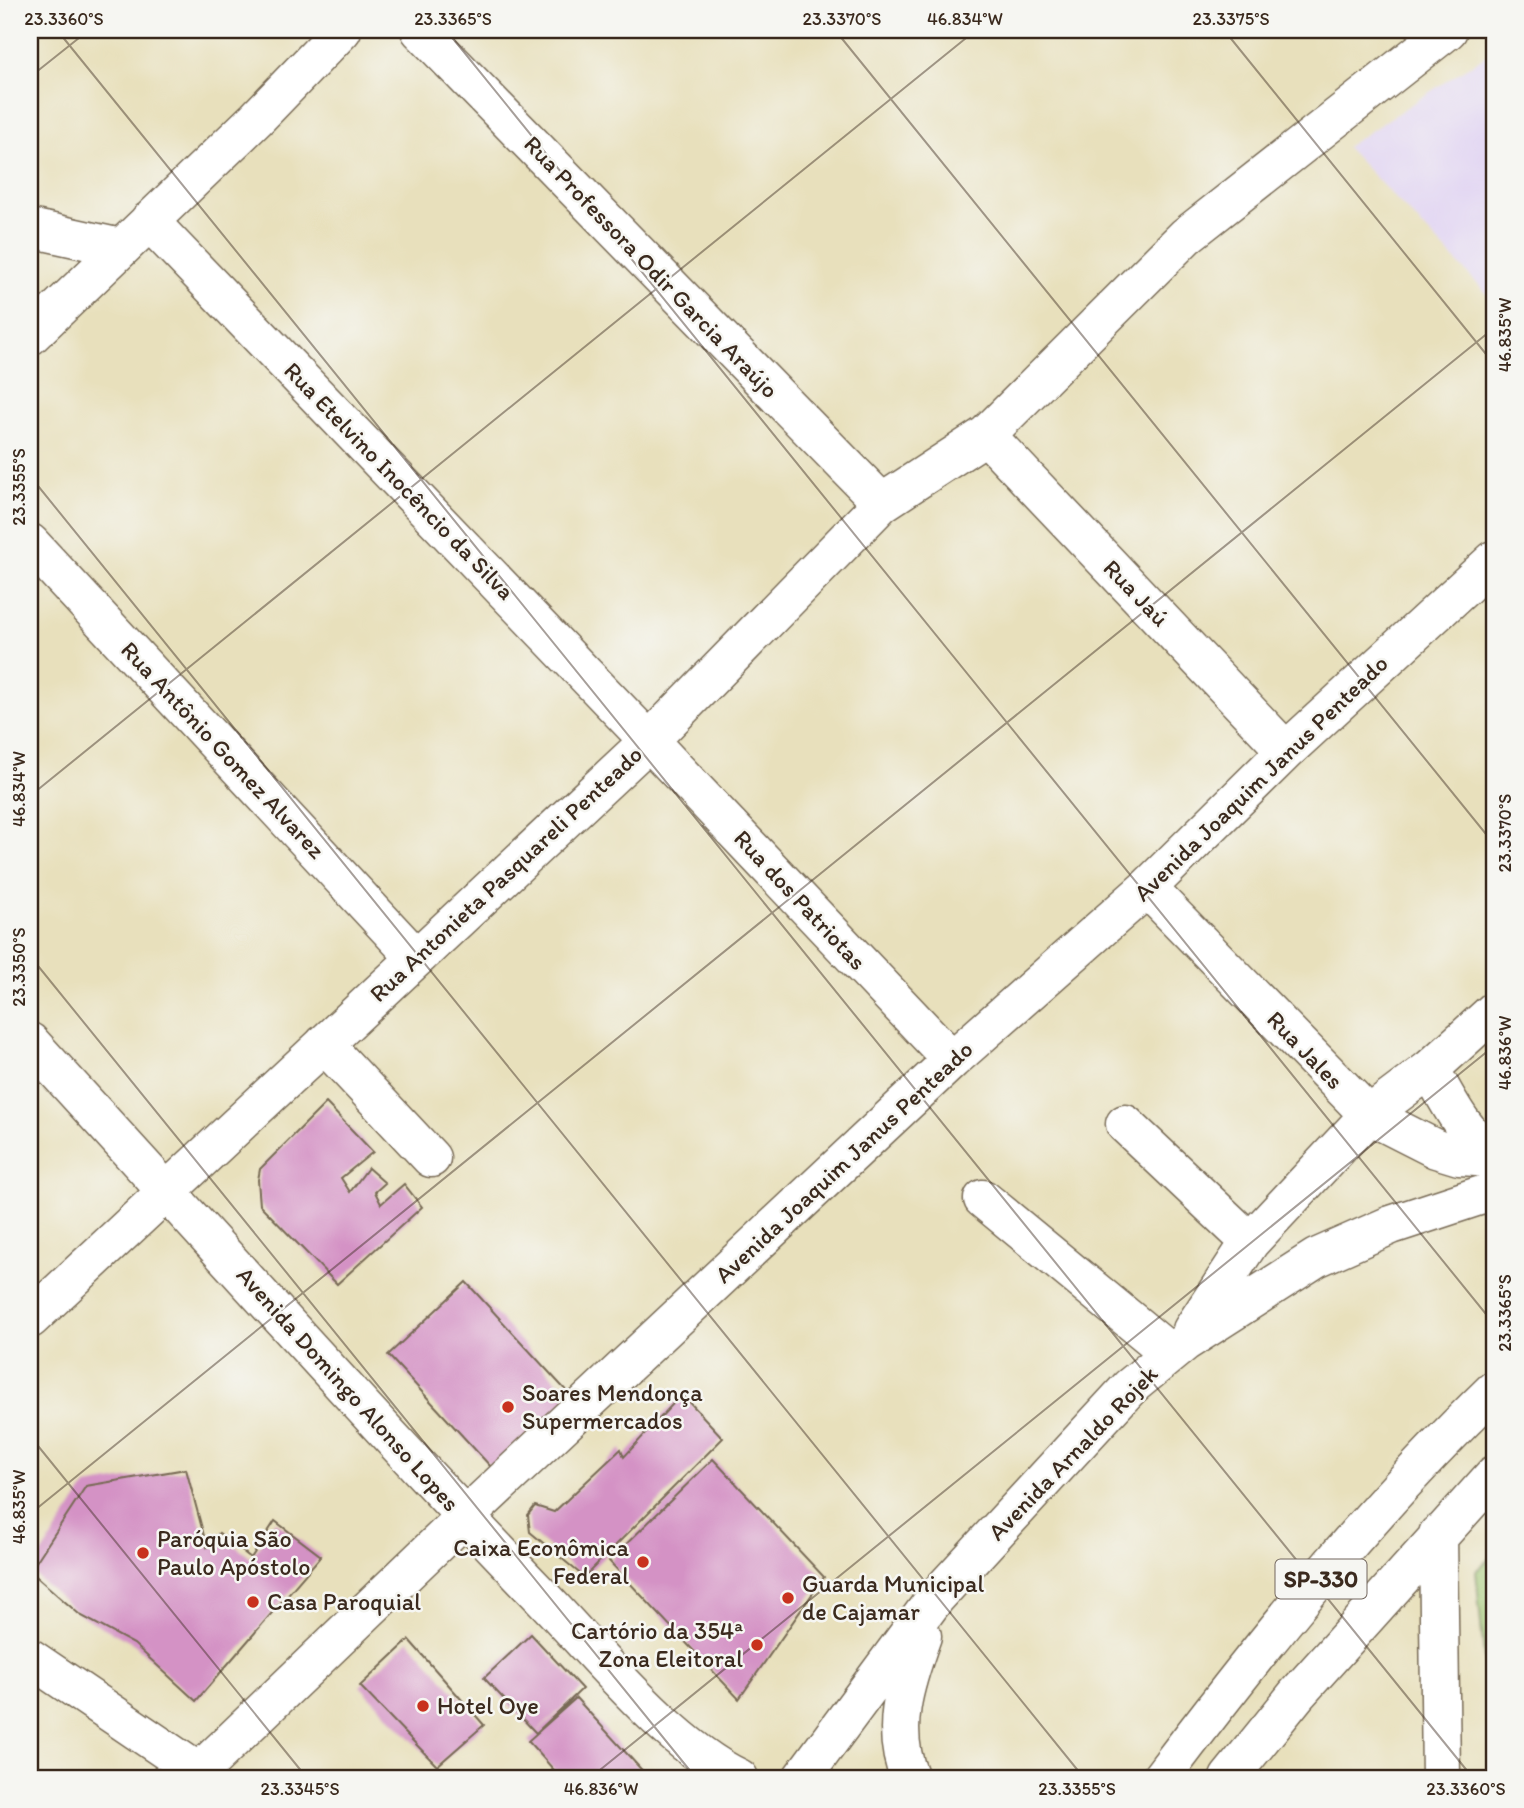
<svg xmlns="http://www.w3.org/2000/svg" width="1524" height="1808" font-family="Itim,sans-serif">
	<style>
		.built { fill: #e1d4f3 }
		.green { fill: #a2c873; stroke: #6e7948; stroke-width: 2 }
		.building { fill: #d492c5 }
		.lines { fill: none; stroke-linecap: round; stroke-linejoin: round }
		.minor-casing { stroke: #786a55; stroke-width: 41 }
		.highway-casing { stroke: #786a55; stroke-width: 41 }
		.minor { stroke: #fff; stroke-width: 38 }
		.highway { stroke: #fff; stroke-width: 38 }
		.ticks { fill: none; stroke: #3b2a1e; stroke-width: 2; stroke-opacity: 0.45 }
		.poi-dot { fill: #c8321e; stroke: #f6f6f2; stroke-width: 2.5 }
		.labels { text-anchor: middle; stroke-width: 5; stroke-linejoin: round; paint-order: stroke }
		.shield { fill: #f6f6f2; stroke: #73675e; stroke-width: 2 }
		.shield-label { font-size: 23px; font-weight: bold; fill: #3b2a1e }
		.street-label { font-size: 24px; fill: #3b2a1e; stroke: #f6f6f2 }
		.poi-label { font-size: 24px; fill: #3b2a1e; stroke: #f6f6f2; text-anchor: start }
		.neatline { fill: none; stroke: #3b2a1e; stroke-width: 2.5 }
		.ticks-label { font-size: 18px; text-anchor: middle; fill: #3b2a1e }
	</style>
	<rect width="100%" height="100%" fill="#f6f6f2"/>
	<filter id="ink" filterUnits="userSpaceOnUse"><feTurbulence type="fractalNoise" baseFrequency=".0143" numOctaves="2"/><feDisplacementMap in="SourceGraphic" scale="14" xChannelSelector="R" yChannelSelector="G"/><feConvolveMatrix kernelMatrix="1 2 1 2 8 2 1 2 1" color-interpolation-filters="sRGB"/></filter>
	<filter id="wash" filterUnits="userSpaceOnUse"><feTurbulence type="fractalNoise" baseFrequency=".00686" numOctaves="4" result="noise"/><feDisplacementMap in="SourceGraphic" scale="28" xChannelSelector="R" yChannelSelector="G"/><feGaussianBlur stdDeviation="1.57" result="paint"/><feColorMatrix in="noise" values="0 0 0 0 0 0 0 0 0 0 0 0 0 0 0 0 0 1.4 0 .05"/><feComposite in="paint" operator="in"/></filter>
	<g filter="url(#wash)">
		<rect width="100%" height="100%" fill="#e8e0bc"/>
		<!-- built -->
		<path class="built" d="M 1494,50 L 1494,301 L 1346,147 Z"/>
		<!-- green -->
		<path class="green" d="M 1494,1554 L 1494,1763 L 1476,1571 Z"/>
		<g id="blocks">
			<!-- building -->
			<path class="building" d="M 326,1103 L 373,1152 L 341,1178 L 350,1192 L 368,1168 L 385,1183 L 375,1192 L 381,1204 L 404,1184 L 422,1207 L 337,1284 L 260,1205 L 258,1180 L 260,1169 Z
				M 466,1282 L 571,1396 L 492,1468 L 388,1355 Z
				M 682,1394 L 723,1438 L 584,1577 L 530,1532 L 528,1515 L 535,1506 L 554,1512 L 621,1449 L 624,1457 Z
				M 713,1459 L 824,1577 L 739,1699 L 609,1561 Z
				M 186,1469 L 207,1547 L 219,1533 L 251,1558 L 275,1521 L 321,1556 L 196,1701 L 134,1644 L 80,1615 L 30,1571 L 86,1486 Z
				M 531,1634 L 582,1689 L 536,1733 L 484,1678 Z
				M 409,1640 L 484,1725 L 437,1766 L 360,1686 Z
				M 576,1698 L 649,1778 L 561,1778 L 528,1741 Z"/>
		</g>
	</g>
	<g filter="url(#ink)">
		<use href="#blocks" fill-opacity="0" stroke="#786a55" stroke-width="2"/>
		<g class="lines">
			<defs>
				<path id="minor" d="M 420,30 L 882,503
					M 149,221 L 649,741 L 952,1060
					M 30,228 L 121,248
					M 30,336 L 256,119 L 342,30
					M 986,435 L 1286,751
					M 30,543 L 416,958
					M 1147,888 L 1369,1115 L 1436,1149 L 1459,1156 L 1494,1158
					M 30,1042 C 200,1227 367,1416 542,1597 C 595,1652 672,1747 739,1778
					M 324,1044 L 431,1158
					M 1430,1069 C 1448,1100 1463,1134 1494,1154
					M 1125,1124 L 1250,1242
					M 983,1199 L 1170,1353
					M 30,1319 L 649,741 L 882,503 L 986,435 L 1186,236 L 1448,30
					M 1192,1330 L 1250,1242 L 1369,1115 L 1430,1069 L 1494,1011
					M 30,1658 L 207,1778
					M 200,1771 L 465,1517 L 952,1060 L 1147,888 L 1286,751 L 1494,560
					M 802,1778 L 936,1597 L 1130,1387 L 1185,1342 L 1316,1258 L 1391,1225 L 1494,1191
					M 910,1778 C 889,1730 905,1683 922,1636"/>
				<path id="highway" d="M 1438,1534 L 1441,1778
					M 1161,1778 C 1263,1643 1372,1508 1494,1390
					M 1229,1778 L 1297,1694 L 1494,1475"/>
			</defs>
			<!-- minor casing -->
			<use href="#minor" class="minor-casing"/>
			<!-- highway casing -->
			<use href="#highway" class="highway-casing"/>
			<!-- minor -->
			<use href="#minor" class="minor"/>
			<!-- highway -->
			<use href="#highway" class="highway"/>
		</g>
	</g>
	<!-- ticks -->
	<path class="ticks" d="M 57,30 L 1473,1778M 446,30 L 1494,1324M 835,30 L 1494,844M 1224,30 L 1494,364M 30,77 L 89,30M 30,476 L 1084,1778M 30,796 L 976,30M 30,956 L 696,1778M 30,1436 L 307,1778M 30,1514 L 1494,328M 590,1778 L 1494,1046M 1477,1778 L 1494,1764"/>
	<!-- markers -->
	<g class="poi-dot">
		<circle cx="508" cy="1407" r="7"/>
		<circle cx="143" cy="1553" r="7"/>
		<circle cx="643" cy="1562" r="7"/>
		<circle cx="788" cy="1598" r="7"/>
		<circle cx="253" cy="1602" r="7"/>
		<circle cx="757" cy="1645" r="7"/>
		<circle cx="423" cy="1706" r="7"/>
	</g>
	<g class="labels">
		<!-- shield labels -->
		<rect class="shield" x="1275.5" y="1559.5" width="91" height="39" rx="5"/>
		<g class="shield-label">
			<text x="1321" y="1587">SP-330</text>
		</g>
		<!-- street labels -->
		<g class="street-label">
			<text transform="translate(651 267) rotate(46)" y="8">Rua Professora Odir Garcia Araújo</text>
			<text transform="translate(399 481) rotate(46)" y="8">Rua Etelvino Inocêncio da Silva</text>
			<text transform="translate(1136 593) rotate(46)" y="8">Rua Jaú</text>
			<text transform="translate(223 750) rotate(47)" y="8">Rua Antônio Gomez Alvarez</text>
			<text transform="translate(1261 778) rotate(-44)" y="8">Avenida Joaquim Janus Penteado</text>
			<text transform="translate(506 874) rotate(-43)" y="8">Rua Antonieta Pasquareli Penteado</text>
			<text transform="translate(800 900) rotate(47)" y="8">Rua dos Patriotas</text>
			<text transform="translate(1305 1050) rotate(46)" y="8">Rua Jales</text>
			<text transform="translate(844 1162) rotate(-43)" y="8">Avenida Joaquim Janus Penteado</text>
			<text transform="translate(348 1389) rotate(48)" y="8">Avenida Domingo Alonso Lopes</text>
			<text transform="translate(1073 1453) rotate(-46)" y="8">Avenida Arnaldo Rojek</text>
		</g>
		<!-- poi labels -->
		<g class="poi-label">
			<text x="522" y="1401">Soares Mendonça<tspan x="522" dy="28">Supermercados</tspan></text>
			<text x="157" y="1547">Paróquia São<tspan x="157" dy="28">Paulo Apóstolo</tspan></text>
			<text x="629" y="1556" text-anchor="end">Caixa Econômica<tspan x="629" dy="28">Federal</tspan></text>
			<text x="802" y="1592">Guarda Municipal<tspan x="802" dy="28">de Cajamar</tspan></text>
			<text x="267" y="1610">Casa Paroquial</text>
			<text x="743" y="1639" text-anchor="end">Cartório da 354ª<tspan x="743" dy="28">Zona Eleitoral</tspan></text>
			<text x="437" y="1714">Hotel Oye</text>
		</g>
	</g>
	<!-- margin -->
	<rect width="1524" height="1808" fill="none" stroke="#f6f6f2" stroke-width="77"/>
	<rect x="38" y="38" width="1448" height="1732" class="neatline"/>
	<g class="ticks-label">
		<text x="64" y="25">23.3360°S</text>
		<text x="453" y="25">23.3365°S</text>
		<text x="842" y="25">23.3370°S</text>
		<text x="965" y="25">46.834°W</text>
		<text x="1231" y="25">23.3375°S</text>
		<text transform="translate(1505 335) rotate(-90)" y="6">46.835°W</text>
		<text transform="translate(19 487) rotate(-90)" y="6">23.3355°S</text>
		<text transform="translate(19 789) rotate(-90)" y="6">46.834°W</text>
		<text transform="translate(1505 833) rotate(-90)" y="6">23.3370°S</text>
		<text transform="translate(19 967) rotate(-90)" y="6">23.3350°S</text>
		<text transform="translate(1505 1053) rotate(-90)" y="6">46.836°W</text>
		<text transform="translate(1505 1313) rotate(-90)" y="6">23.3365°S</text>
		<text transform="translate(19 1507) rotate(-90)" y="6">46.835°W</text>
		<text x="300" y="1795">23.3345°S</text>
		<text x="601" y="1795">46.836°W</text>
		<text x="1077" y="1795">23.3355°S</text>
		<text x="1466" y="1795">23.3360°S</text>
	</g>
</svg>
